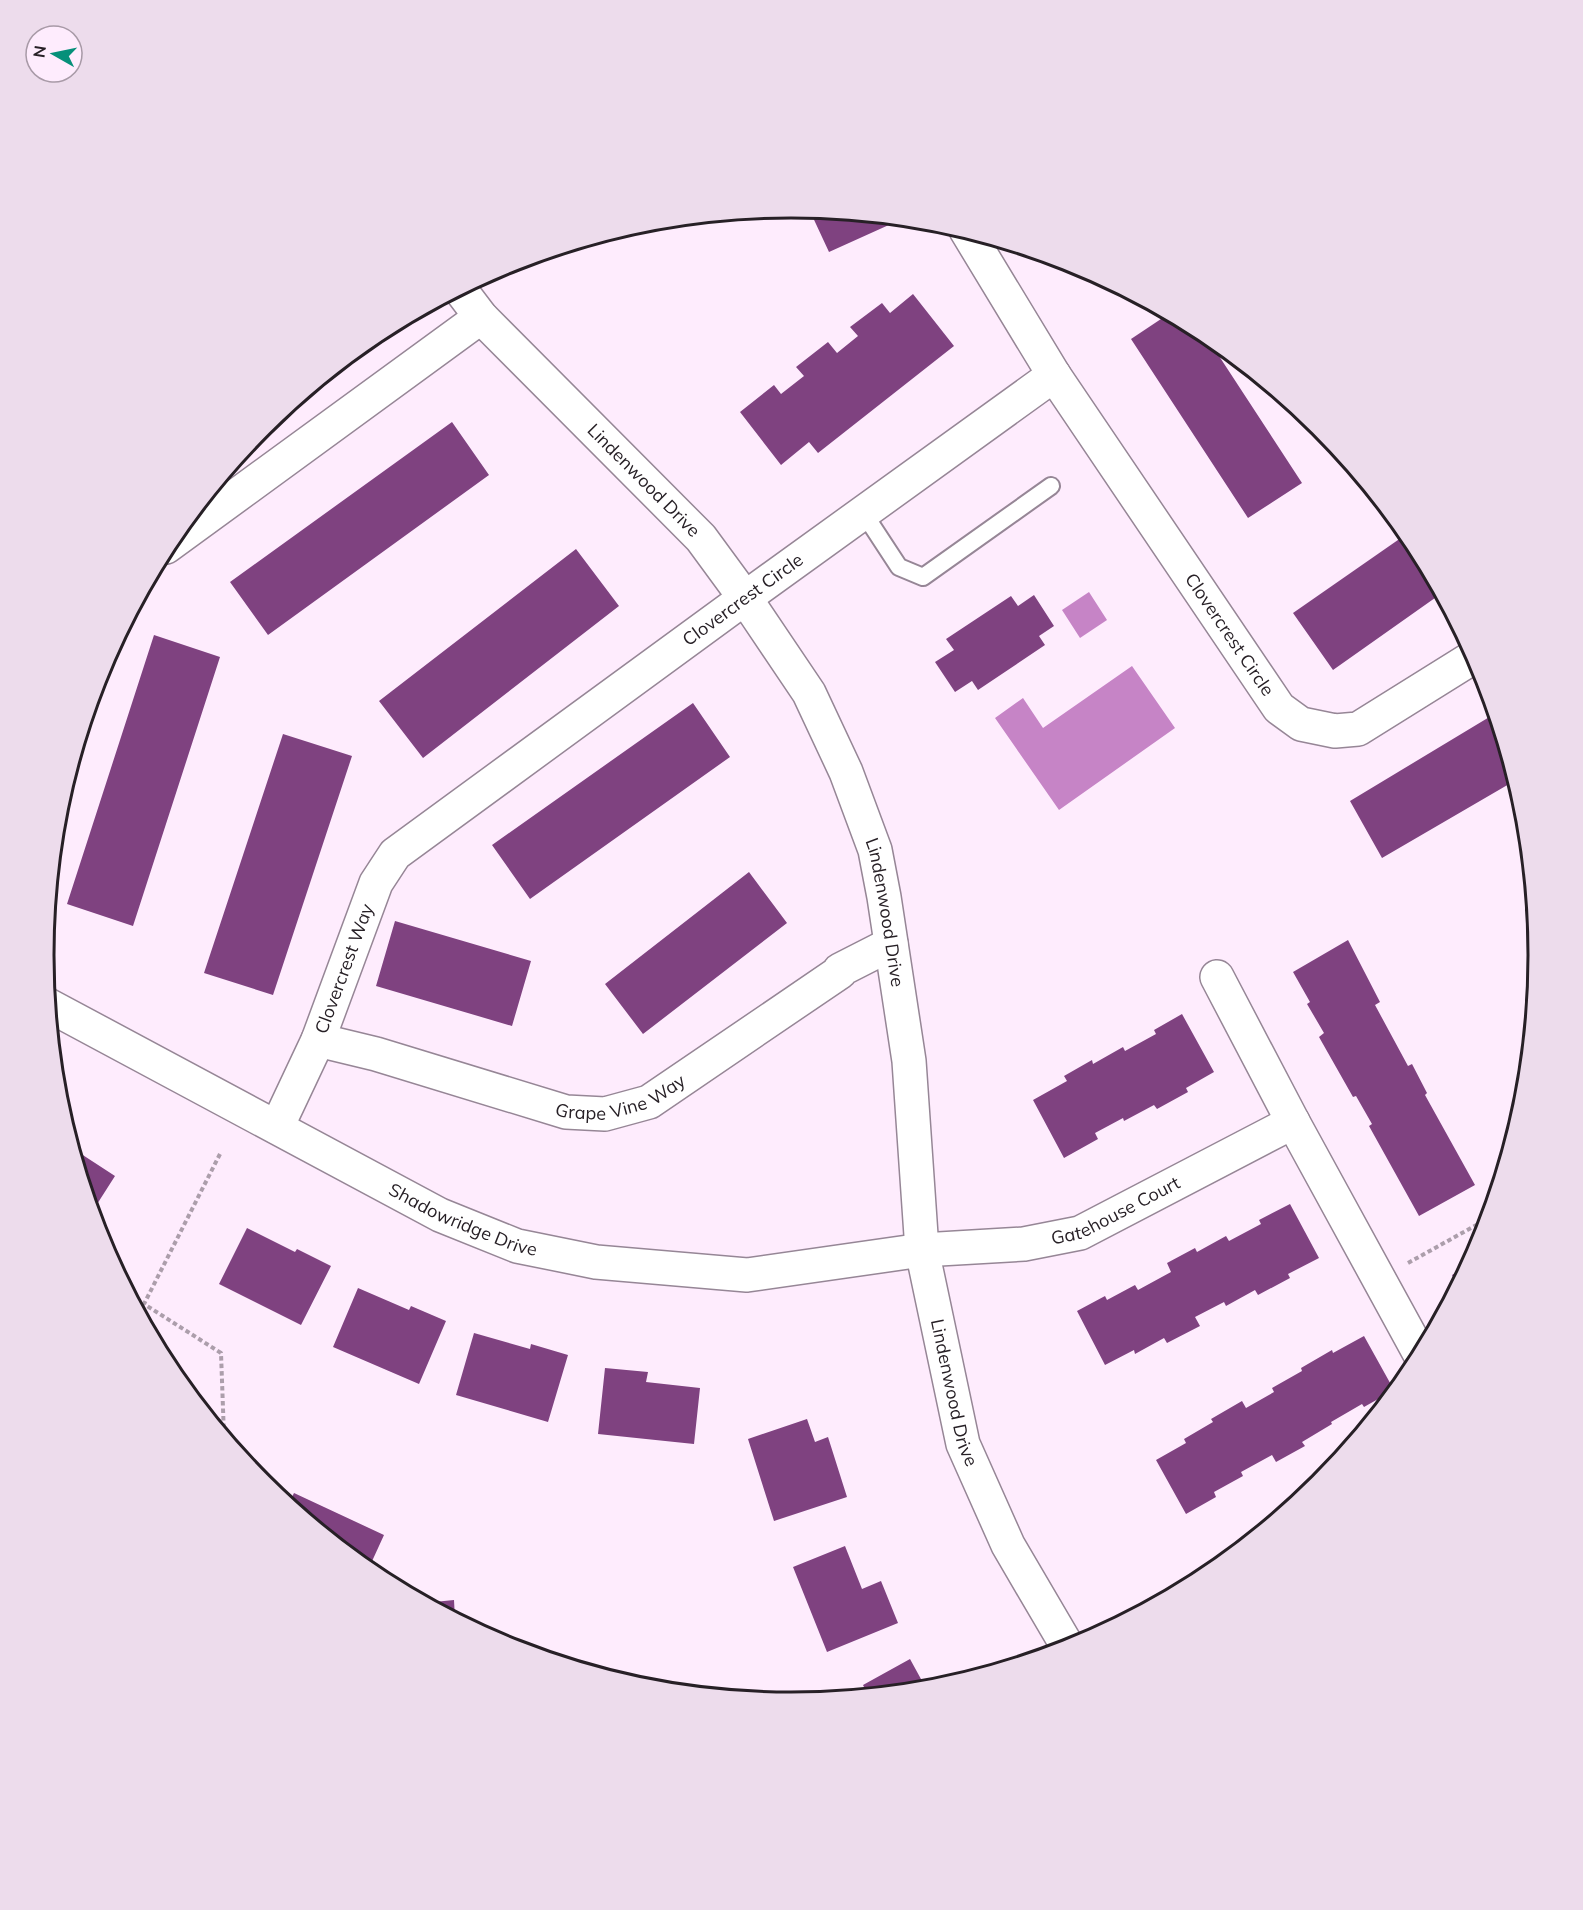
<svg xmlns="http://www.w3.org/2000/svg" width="1583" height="1910" font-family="Mulish,sans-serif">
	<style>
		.water { fill: #c684c6 }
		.building { fill: #7f4280 }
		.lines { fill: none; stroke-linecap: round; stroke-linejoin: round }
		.service-casing { stroke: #968696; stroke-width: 20 }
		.minor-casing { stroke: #968696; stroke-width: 36 }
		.path { stroke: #ac9eab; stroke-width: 4; stroke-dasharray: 4.5 3; stroke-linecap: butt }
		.service { stroke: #fff; stroke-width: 16 }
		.minor { stroke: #fff; stroke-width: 33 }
		.labels { text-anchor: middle; stroke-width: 6; stroke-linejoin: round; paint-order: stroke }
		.street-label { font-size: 18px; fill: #272026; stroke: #feecfd }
		.rim { fill: none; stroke: #272026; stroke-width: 3 }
	</style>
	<rect width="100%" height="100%" fill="#feecfd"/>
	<!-- water -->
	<path class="water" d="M 1089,592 L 1107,620 L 1080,638 L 1062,610 Z
		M 1132,666 L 1175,728 L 1059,810 L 995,718 L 1023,698 L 1043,728 Z"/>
	<!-- building -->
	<path class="building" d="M 809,209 L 888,217 L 891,224 L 829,252 Z
		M 913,294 L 954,346 L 818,453 L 809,442 L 781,465 L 740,412 L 774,385 L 781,394 L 804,376 L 796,367 L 828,342 L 837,353 L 858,336 L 850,327 L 882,303 L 890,313 Z
		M 1170,313 L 1202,330 L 1302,483 L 1248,518 L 1131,339 Z
		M 452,422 L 489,475 L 268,635 L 230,582 Z
		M 1408,533 L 1414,540 L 1442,593 L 1333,670 L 1293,613 Z
		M 576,549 L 619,606 L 423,758 L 379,701 Z
		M 1034,595 L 1054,626 L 1039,636 L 1045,645 L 978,690 L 972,681 L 955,692 L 935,662 L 954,650 L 946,639 L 1011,596 L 1018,606 Z
		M 154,635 L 220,657 L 133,926 L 67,904 Z
		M 693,703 L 730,757 L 530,899 L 492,845 Z
		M 1496,713 L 1516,780 L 1382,858 L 1350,801 Z
		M 283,734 L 352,756 L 273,995 L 204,973 Z
		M 749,872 L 787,923 L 643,1034 L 605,984 Z
		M 395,921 L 531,961 L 512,1026 L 376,986 Z
		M 1348,940 L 1380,1002 L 1375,1005 L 1408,1066 L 1412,1064 L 1427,1093 L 1425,1095 L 1475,1185 L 1419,1216 L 1369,1126 L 1372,1124 L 1356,1096 L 1353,1097 L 1319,1037 L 1324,1033 L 1307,1004 L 1310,1002 L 1293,972 Z
		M 1182,1014 L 1214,1072 L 1186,1088 L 1188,1092 L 1157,1109 L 1154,1105 L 1124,1121 L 1123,1118 L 1095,1133 L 1098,1139 L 1064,1158 L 1033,1100 L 1067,1081 L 1064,1076 L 1092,1060 L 1093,1064 L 1123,1047 L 1125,1051 L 1156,1034 L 1154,1030 Z
		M 72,1148 L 115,1176 L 92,1212 Z
		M 1290,1204 L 1319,1258 L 1288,1274 L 1290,1278 L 1258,1295 L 1255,1290 L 1226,1306 L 1224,1302 L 1195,1317 L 1200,1326 L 1167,1343 L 1164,1338 L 1135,1354 L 1134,1350 L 1105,1365 L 1077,1311 L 1105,1296 L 1107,1300 L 1135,1285 L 1138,1290 L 1171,1272 L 1167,1263 L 1195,1248 L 1197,1252 L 1226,1236 L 1229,1241 L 1261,1224 L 1259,1220 Z
		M 247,1228 L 295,1252 L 297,1249 L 331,1266 L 301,1325 L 219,1284 Z
		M 1470,1265 L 1458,1287 L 1452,1275 Z
		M 358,1288 L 409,1310 L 411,1306 L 446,1321 L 419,1384 L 333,1347 Z
		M 474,1333 L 530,1349 L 531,1344 L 568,1355 L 548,1422 L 456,1395 Z
		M 1364,1336 L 1394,1390 L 1364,1407 L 1362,1404 L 1331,1422 L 1332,1424 L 1302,1442 L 1305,1446 L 1276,1462 L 1272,1455 L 1241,1472 L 1243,1476 L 1214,1492 L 1216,1497 L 1186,1514 L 1156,1460 L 1186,1443 L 1184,1439 L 1213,1422 L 1211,1419 L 1242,1401 L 1246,1408 L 1274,1392 L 1272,1388 L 1302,1371 L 1301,1368 L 1332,1350 L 1333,1353 Z
		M 605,1368 L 648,1372 L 646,1382 L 700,1388 L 694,1444 L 598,1434 Z
		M 807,1419 L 815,1442 L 828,1437 L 847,1497 L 774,1521 L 748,1439 Z
		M 294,1493 L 384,1535 L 368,1570 L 288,1505 Z
		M 845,1546 L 862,1589 L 881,1581 L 898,1623 L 827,1652 L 793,1567 Z
		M 454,1600 L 455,1619 L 424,1603 Z
		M 910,1659 L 927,1690 L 868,1695 L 863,1685 Z"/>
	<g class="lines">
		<defs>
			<path id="service" d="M 863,512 L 899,567 L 923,577 L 1051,486"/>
			<g id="minor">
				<path id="s1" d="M 966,230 L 1054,375 L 1279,708 L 1301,724 L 1335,731 L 1358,729 L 1475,656"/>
				<path id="s2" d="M 459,288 L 481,317 L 701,538 L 745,598 L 809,693 L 846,772 L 875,850 L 884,897 L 909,1061 L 922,1250 L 963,1444 L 1008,1545 L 1069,1649"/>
				<path d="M 166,547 L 481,317"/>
				<path d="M 1217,977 L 1293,1122 L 1421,1356"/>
				<path id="s3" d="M 48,1005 L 440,1215 L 517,1246 L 596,1262 L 747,1275 L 922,1250 L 1024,1244 L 1080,1233 L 1293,1122"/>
				<path id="s4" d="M 318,1040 L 376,1054 L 566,1112 L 605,1114 L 649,1102 L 840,972 L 840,970 L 891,944"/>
				<path id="s5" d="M 277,1127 L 318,1040 L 376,883 L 395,854 L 745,598 L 1054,375"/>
			</g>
		</defs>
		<!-- service casing -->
		<use href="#service" class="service-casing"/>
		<!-- minor casing -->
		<use href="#minor" class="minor-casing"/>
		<!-- path -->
		<path class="path" d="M 56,1080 L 64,1068
			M 220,1154 L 144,1304 L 221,1353 L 224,1436
			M 1408,1263 L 1489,1218"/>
		<!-- service -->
		<use href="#service" class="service"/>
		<!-- minor -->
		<use href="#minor" class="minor"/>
	</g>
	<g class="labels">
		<!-- street labels -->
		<g class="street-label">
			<text dy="6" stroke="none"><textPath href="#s2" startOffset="267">Lindenwood Drive</textPath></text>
			<text dy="6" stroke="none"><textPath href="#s5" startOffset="729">Clovercrest Circle</textPath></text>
			<text dy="6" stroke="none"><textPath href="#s1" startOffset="483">Clovercrest Circle</textPath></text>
			<text dy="6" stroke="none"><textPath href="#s2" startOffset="771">Lindenwood Drive</textPath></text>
			<text dy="6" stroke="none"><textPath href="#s5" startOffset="172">Clovercrest Way</textPath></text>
			<text dy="6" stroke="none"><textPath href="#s4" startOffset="316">Grape Vine Way</textPath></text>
			<text dy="6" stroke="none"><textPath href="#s3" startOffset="1137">Gatehouse Court</textPath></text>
			<text dy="6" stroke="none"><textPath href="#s3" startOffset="468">Shadowridge Drive</textPath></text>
			<text dy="6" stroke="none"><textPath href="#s2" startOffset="1257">Lindenwood Drive</textPath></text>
		</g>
	</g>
	<!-- crop -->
	<path d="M0 0H1583V1910H0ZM54 955a737 737 0 1 1 1474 0a737 737 0 1 1-1474 0Z" fill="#eddcec" fill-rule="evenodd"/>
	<path class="rim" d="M54 955a737 737 0 1 1 1474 0a737 737 0 1 1-1474 0Z"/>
	<!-- north arrow -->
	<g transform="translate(54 54) rotate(279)"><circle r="28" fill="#feecfd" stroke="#a89aa7" stroke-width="1.5"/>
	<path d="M0-4.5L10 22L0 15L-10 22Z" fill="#06907a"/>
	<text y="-9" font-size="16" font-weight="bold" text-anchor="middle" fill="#272026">N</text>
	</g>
</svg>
